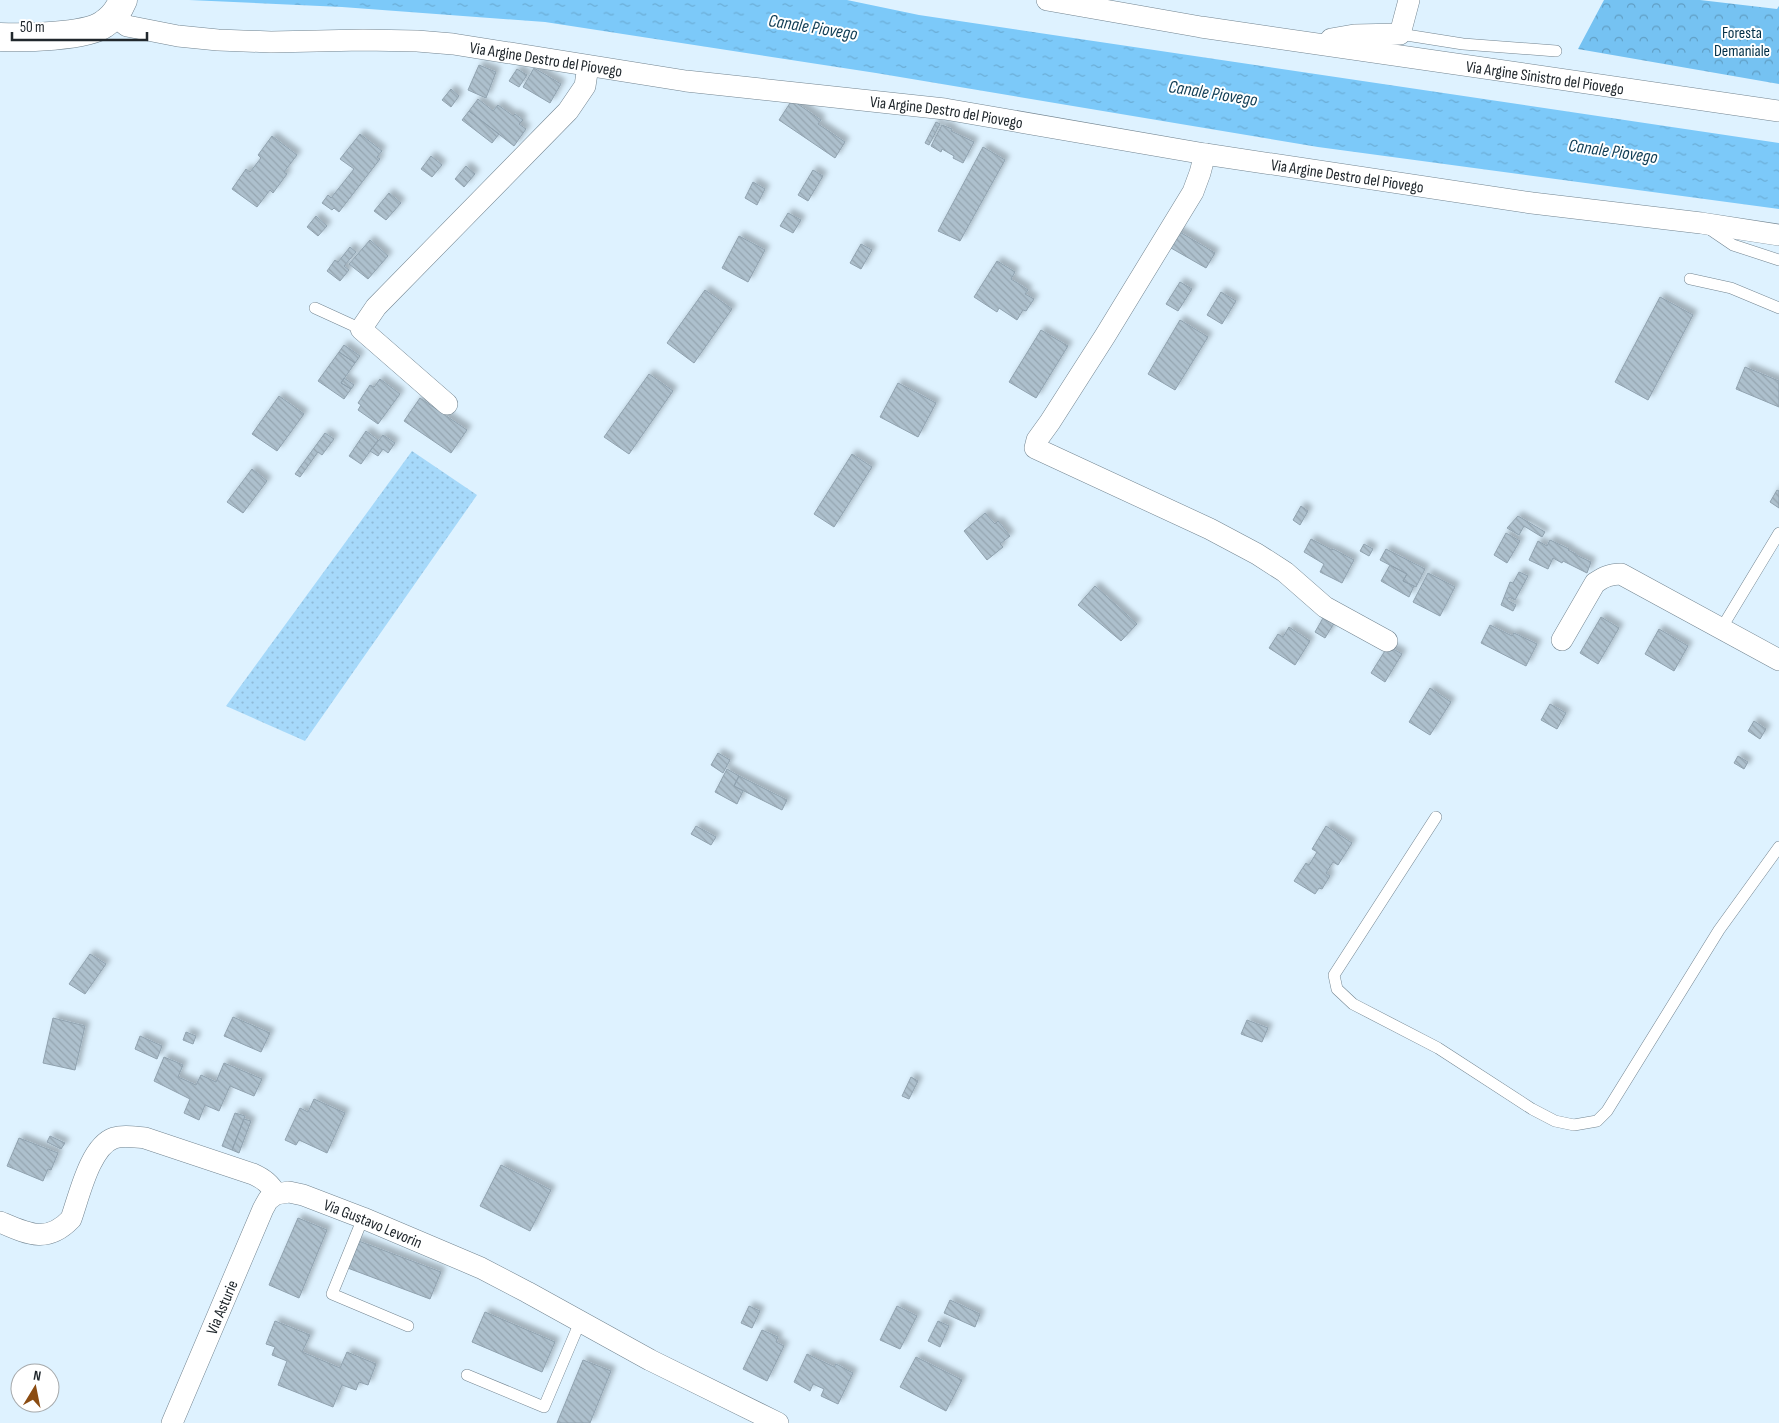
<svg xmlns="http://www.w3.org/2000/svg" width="1779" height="1423" font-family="'Sofia Sans Condensed',sans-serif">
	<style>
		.green { fill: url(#green-dots) }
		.forest { fill: url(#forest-crowns) }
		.water { fill: url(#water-ripples) }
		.building { fill: url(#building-back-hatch); stroke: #90a2af; filter: url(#shadow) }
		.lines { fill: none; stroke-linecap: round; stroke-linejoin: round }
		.service-casing { stroke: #728490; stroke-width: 12 }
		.minor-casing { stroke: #728490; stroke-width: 22 }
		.tertiary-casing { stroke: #728490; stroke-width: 29 }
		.service { stroke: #fff; stroke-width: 11 }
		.minor { stroke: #fff; stroke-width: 21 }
		.tertiary { stroke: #fff; stroke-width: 28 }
		.labels { text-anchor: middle; stroke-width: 4; stroke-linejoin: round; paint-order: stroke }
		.park-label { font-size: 16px; fill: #002e46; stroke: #fff }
		.street-label { font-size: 16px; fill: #21282d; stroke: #fff }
		.water-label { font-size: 18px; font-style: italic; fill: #0f3c54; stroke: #fff }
	</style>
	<defs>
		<pattern id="green-dots" width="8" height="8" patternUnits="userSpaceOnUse" patternTransform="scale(1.25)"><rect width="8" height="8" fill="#a6d9fa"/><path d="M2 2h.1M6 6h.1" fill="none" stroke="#8fbad7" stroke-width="1.8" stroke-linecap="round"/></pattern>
		<pattern id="forest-crowns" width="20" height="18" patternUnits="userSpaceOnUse" patternTransform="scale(1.25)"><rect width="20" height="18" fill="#75c2f2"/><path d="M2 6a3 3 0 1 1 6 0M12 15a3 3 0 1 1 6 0" fill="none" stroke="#609ec4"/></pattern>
		<pattern id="water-ripples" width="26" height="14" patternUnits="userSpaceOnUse" patternTransform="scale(1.25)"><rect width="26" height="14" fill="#7cc9f9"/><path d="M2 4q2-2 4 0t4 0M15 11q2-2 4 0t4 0" fill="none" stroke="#6badd6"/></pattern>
		<pattern id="building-back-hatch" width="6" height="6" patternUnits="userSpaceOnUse" patternTransform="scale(1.25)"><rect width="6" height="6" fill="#adc0cd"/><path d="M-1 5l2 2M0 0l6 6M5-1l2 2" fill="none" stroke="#95a5b0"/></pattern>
		<filter id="shadow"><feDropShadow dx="4.5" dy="-4.5" stdDeviation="2.5" flood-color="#0004"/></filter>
	</defs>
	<rect width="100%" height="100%" fill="#def2ff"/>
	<!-- green -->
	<path class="green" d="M 412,451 L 477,495 L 305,741 L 226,706 Z"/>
	<!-- forest -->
	<path class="forest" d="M 1604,0 L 1700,0 L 1777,9 L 1779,6 L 1779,84 L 1578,49 Z"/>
	<!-- water -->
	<path class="water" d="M 189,0 L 847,0 L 919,15 L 1779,143 L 1779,209 L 1318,147 L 876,73 L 545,22 L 342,7 Z"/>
	<!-- building -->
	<path class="building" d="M 479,65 L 496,72 L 486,98 L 468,90 Z
		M 534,68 L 561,84 L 550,103 L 523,87 Z
		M 517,69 L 527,75 L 519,87 L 509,81 Z
		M 451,89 L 459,96 L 451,107 L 442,100 Z
		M 478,99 L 493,111 L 498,105 L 513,116 L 515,114 L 523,120 L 519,124 L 526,129 L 514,146 L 469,111 Z
		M 792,100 L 821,120 L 818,124 L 845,142 L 835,158 L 779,120 Z
		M 469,111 L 499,134 L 492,143 L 462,120 Z
		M 936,122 L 940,124 L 929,145 L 925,143 Z
		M 942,125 L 952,129 L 951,131 L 974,142 L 963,163 L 953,158 L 954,156 L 942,149 L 941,152 L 931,146 Z
		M 360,134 L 382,151 L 377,157 L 380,159 L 339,212 L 334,208 L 332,210 L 322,203 L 328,195 L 331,198 L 354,169 L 340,159 Z
		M 272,136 L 297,155 L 284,172 L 287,174 L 273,193 L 270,190 L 257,207 L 232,189 L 246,169 L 250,172 L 261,158 L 258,155 Z
		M 983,147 L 1005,160 L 960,241 L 938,231 Z
		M 431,156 L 442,165 L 432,177 L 421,169 Z
		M 466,166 L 475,174 L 464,187 L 455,179 Z
		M 813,170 L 823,176 L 808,201 L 798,195 Z
		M 753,182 L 765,189 L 757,205 L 745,198 Z
		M 389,193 L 401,203 L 386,220 L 374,211 Z
		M 788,213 L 801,220 L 793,233 L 780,226 Z
		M 316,216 L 327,226 L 318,236 L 307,227 Z
		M 1173,228 L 1215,253 L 1206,268 L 1164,244 Z
		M 739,236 L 765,250 L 748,282 L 722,268 Z
		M 370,240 L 388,256 L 368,279 L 349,264 Z
		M 861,244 L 872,250 L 861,269 L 850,263 Z
		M 350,247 L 356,252 L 344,266 L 349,270 L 340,281 L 327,271 L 335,260 L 338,262 Z
		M 997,261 L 1015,272 L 1011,279 L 1028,290 L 1025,294 L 1034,299 L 1026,311 L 1023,310 L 1017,320 L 999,308 L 997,312 L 974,297 Z
		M 1180,282 L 1192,289 L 1178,311 L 1166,304 Z
		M 705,290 L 732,309 L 694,363 L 667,343 Z
		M 1221,292 L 1236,301 L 1222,324 L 1207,315 Z
		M 1660,297 L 1693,315 L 1648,400 L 1615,382 Z
		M 1180,320 L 1208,337 L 1175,390 L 1148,374 Z
		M 1041,330 L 1068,346 L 1036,398 L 1009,382 Z
		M 344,345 L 360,356 L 355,363 L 339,352 Z
		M 339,352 L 355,363 L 341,383 L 351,389 L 344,399 L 318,381 Z
		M 1745,367 L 1779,381 L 1779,407 L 1736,389 Z
		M 649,374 L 673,391 L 629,454 L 604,437 Z
		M 344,378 L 354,385 L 351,389 L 341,383 Z
		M 380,379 L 400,394 L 378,424 L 358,410 L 361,405 L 358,403 L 370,385 L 374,387 Z
		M 898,383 L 936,403 L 918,437 L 880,417 Z
		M 279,396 L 304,414 L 277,451 L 252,434 Z
		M 420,398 L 467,430 L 451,453 L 404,421 Z
		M 366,431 L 378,440 L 361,464 L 349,456 Z
		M 325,433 L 334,439 L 322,455 L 318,452 L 300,477 L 295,474 Z
		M 383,435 L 395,443 L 388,453 L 383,449 L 378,456 L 370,451 Z
		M 852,454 L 872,467 L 834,527 L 814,514 Z
		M 252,469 L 267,481 L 243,513 L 227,502 Z
		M 1777,490 L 1779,491 L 1779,508 L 1770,502 Z
		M 1301,506 L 1308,511 L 1300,525 L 1293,520 Z
		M 985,513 L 995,524 L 998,521 L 1010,536 L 1000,544 L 1003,547 L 987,560 L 964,531 Z
		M 1518,516 L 1545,532 L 1542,537 L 1524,526 L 1519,535 L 1507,528 Z
		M 1506,533 L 1520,541 L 1507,563 L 1494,555 Z
		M 1311,539 L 1332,550 L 1333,549 L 1354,560 L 1342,583 L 1320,572 L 1324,564 L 1304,552 Z
		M 1550,540 L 1569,549 L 1568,550 L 1576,554 L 1576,555 L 1591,562 L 1587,573 L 1563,561 L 1562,563 L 1553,558 L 1548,569 L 1529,560 L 1538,541 L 1547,546 Z
		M 1364,544 L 1373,549 L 1369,556 L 1360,551 Z
		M 1386,549 L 1425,569 L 1416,587 L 1403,581 L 1407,574 L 1380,560 Z
		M 1390,565 L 1407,574 L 1403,581 L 1414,586 L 1409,597 L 1381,581 Z
		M 1519,572 L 1528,576 L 1515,600 L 1509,597 L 1507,600 L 1516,605 L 1513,611 L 1501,605 L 1510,582 L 1513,583 Z
		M 1428,573 L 1455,587 L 1440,616 L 1413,602 Z
		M 1095,586 L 1137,624 L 1121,641 L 1078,605 Z
		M 1327,611 L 1338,617 L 1325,638 L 1315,632 Z
		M 1601,617 L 1619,628 L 1598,664 L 1580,653 Z
		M 1490,625 L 1512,636 L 1514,633 L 1537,644 L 1526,666 L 1481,643 Z
		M 1289,627 L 1310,641 L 1295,665 L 1269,648 L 1278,634 L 1283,637 Z
		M 1659,629 L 1688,646 L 1674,671 L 1645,654 Z
		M 1388,646 L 1402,654 L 1385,682 L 1371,673 Z
		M 1430,688 L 1451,702 L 1430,735 L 1409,722 Z
		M 1550,704 L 1566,713 L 1557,729 L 1541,720 Z
		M 1754,721 L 1766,729 L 1760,739 L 1748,731 Z
		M 718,753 L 730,760 L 723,773 L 711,765 Z
		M 1738,756 L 1748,762 L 1744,769 L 1734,763 Z
		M 727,769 L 739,776 L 734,786 L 743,791 L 737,804 L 715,792 Z
		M 739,776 L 787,800 L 782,810 L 734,786 Z
		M 696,826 L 716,837 L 711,845 L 691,834 Z
		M 1326,826 L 1352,843 L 1338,865 L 1333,862 L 1326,873 L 1330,876 L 1322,889 L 1319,888 L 1315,894 L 1294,881 L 1306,863 L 1309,865 L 1317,852 L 1312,849 Z
		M 90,954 L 106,964 L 85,994 L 69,984 Z
		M 233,1017 L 270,1033 L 261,1052 L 224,1036 Z
		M 53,1018 L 85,1026 L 75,1070 L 43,1063 Z
		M 1247,1020 L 1268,1028 L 1262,1042 L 1241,1034 Z
		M 186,1032 L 196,1036 L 193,1044 L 183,1040 Z
		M 140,1036 L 162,1046 L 157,1059 L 135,1049 Z
		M 164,1057 L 183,1065 L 178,1077 L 196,1085 L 201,1075 L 216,1082 L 224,1063 L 262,1079 L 254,1096 L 230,1086 L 219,1111 L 205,1105 L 199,1120 L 184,1113 L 190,1099 L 154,1081 Z
		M 911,1077 L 918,1081 L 909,1099 L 902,1096 Z
		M 314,1099 L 345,1113 L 327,1153 L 299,1140 L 296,1145 L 285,1140 L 300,1108 L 308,1112 Z
		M 235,1113 L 245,1116 L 232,1150 L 222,1146 Z
		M 244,1119 L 251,1121 L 239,1153 L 232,1150 Z
		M 50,1136 L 65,1143 L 61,1149 L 47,1142 Z
		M 19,1138 L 58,1153 L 51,1170 L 48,1169 L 43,1181 L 7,1166 Z
		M 501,1165 L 551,1190 L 530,1231 L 480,1206 Z
		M 298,1218 L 327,1230 L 299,1298 L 269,1285 Z
		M 356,1240 L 441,1272 L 430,1299 L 345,1267 Z
		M 950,1300 L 980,1314 L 975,1327 L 944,1313 Z
		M 749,1306 L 760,1311 L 752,1328 L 741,1323 Z
		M 897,1306 L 917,1316 L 900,1349 L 880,1340 Z
		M 485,1312 L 555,1342 L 542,1372 L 472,1342 Z
		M 275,1321 L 310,1335 L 302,1352 L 340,1368 L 347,1352 L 376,1364 L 368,1385 L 359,1382 L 356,1390 L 342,1385 L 333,1407 L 278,1385 L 287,1361 L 272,1355 L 275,1347 L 266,1344 Z
		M 938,1321 L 949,1326 L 940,1347 L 928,1341 Z
		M 762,1330 L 778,1337 L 776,1342 L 784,1346 L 767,1381 L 743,1369 Z
		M 807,1354 L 834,1367 L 836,1364 L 853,1373 L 838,1404 L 821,1396 L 824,1389 L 813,1384 L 810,1391 L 794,1382 Z
		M 916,1357 L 962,1380 L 946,1411 L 900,1387 Z
		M 583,1360 L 611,1371 L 590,1423 L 557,1423 Z"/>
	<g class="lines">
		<defs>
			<path id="service" d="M 1400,34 L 1463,44 L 1556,51
				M 1708,228 L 1733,245 L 1779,260
				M 1690,279 L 1731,288 L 1779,308
				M 315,308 L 361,329
				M 1721,629 L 1779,533
				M 1436,817 L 1334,975 L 1337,989 L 1353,1004 L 1438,1048 L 1532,1109 L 1555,1121 L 1574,1125 L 1597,1121 L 1607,1111 L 1719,930 L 1779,847
				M 363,1218 L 332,1294 L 408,1326
				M 467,1375 L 544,1407 L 580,1322"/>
			<g id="minor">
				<path id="s1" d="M 1047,0 L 1201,27 L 1779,111"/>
				<path id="s2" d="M 114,16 L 127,26 L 178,36 L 218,40 L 271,42 L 363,40 L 417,41 L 453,44 L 686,81 L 945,109 L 1205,154 L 1532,203 L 1701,223 L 1779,235"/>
				<path d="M 1331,39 L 1354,35 L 1400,34 L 1409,0"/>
				<path d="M 1205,154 L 1200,173 L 1193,192 L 1105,336 L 1050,422 L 1037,440 L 1035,448 L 1210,529 L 1257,554 L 1285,572 L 1325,607 L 1387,641"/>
				<path d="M 447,404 L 361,329 L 376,307 L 568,111 L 585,86 L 588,66"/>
				<path d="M 1562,640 L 1595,583 C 1604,577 1610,574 1621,574 L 1779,660"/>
				<path d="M 0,1222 C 28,1234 47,1244 71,1219 C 79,1197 90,1146 114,1138 C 123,1135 134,1137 145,1138 L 253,1174 C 264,1179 270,1184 276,1194"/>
				<path id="s3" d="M 172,1423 L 263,1209 L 268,1200 L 276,1194 L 289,1192 L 303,1195 L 363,1218 L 481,1268 L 527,1292 L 650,1360 L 778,1423"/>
			</g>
			<path id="tertiary" d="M 0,37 C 23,38 86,37 104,24 C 113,18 119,10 123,0"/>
		</defs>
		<!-- service casing -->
		<use href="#service" class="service-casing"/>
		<!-- minor casing -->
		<use href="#minor" class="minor-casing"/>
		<!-- tertiary casing -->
		<use href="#tertiary" class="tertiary-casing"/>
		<!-- service -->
		<use href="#service" class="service"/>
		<!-- minor -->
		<use href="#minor" class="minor"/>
		<!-- tertiary -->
		<use href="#tertiary" class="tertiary"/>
	</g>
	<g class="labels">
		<!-- park labels -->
		<g class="park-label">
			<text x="1742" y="38">Foresta<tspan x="1742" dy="18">Demaniale</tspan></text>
		</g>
		<!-- street labels -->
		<g class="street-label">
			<text dy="6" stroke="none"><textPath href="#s2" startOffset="438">Via Argine Destro del Piovego</textPath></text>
			<text dy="6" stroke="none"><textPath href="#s1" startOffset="504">Via Argine Sinistro del Piovego</textPath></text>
			<text dy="6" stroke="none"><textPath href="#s2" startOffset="842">Via Argine Destro del Piovego</textPath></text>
			<text dy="6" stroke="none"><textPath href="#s2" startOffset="1248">Via Argine Destro del Piovego</textPath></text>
			<text dy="6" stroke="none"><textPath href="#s3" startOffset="356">Via Gustavo Levorin</textPath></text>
			<text dy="6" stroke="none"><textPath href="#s3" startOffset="126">Via Asturie</textPath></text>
		</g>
		<!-- water labels -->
		<g class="water-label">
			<text transform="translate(813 27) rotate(9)" y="6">Canale Piovego</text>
			<text transform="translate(1213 93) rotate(9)" y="6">Canale Piovego</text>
			<text transform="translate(1613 151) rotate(8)" y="6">Canale Piovego</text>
		</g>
	</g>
	<!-- north arrow -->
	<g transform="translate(35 1388) rotate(10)"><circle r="24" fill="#ffffff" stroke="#a6a9ab"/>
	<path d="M0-4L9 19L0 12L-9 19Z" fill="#8b4c12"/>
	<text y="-8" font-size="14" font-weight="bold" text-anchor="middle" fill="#21282d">N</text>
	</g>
	<!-- scale -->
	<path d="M12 32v8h135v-8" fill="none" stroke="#21282d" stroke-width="2.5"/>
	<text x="20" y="32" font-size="15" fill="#21282d" stroke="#ffffff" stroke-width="4" paint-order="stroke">50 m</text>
</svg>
